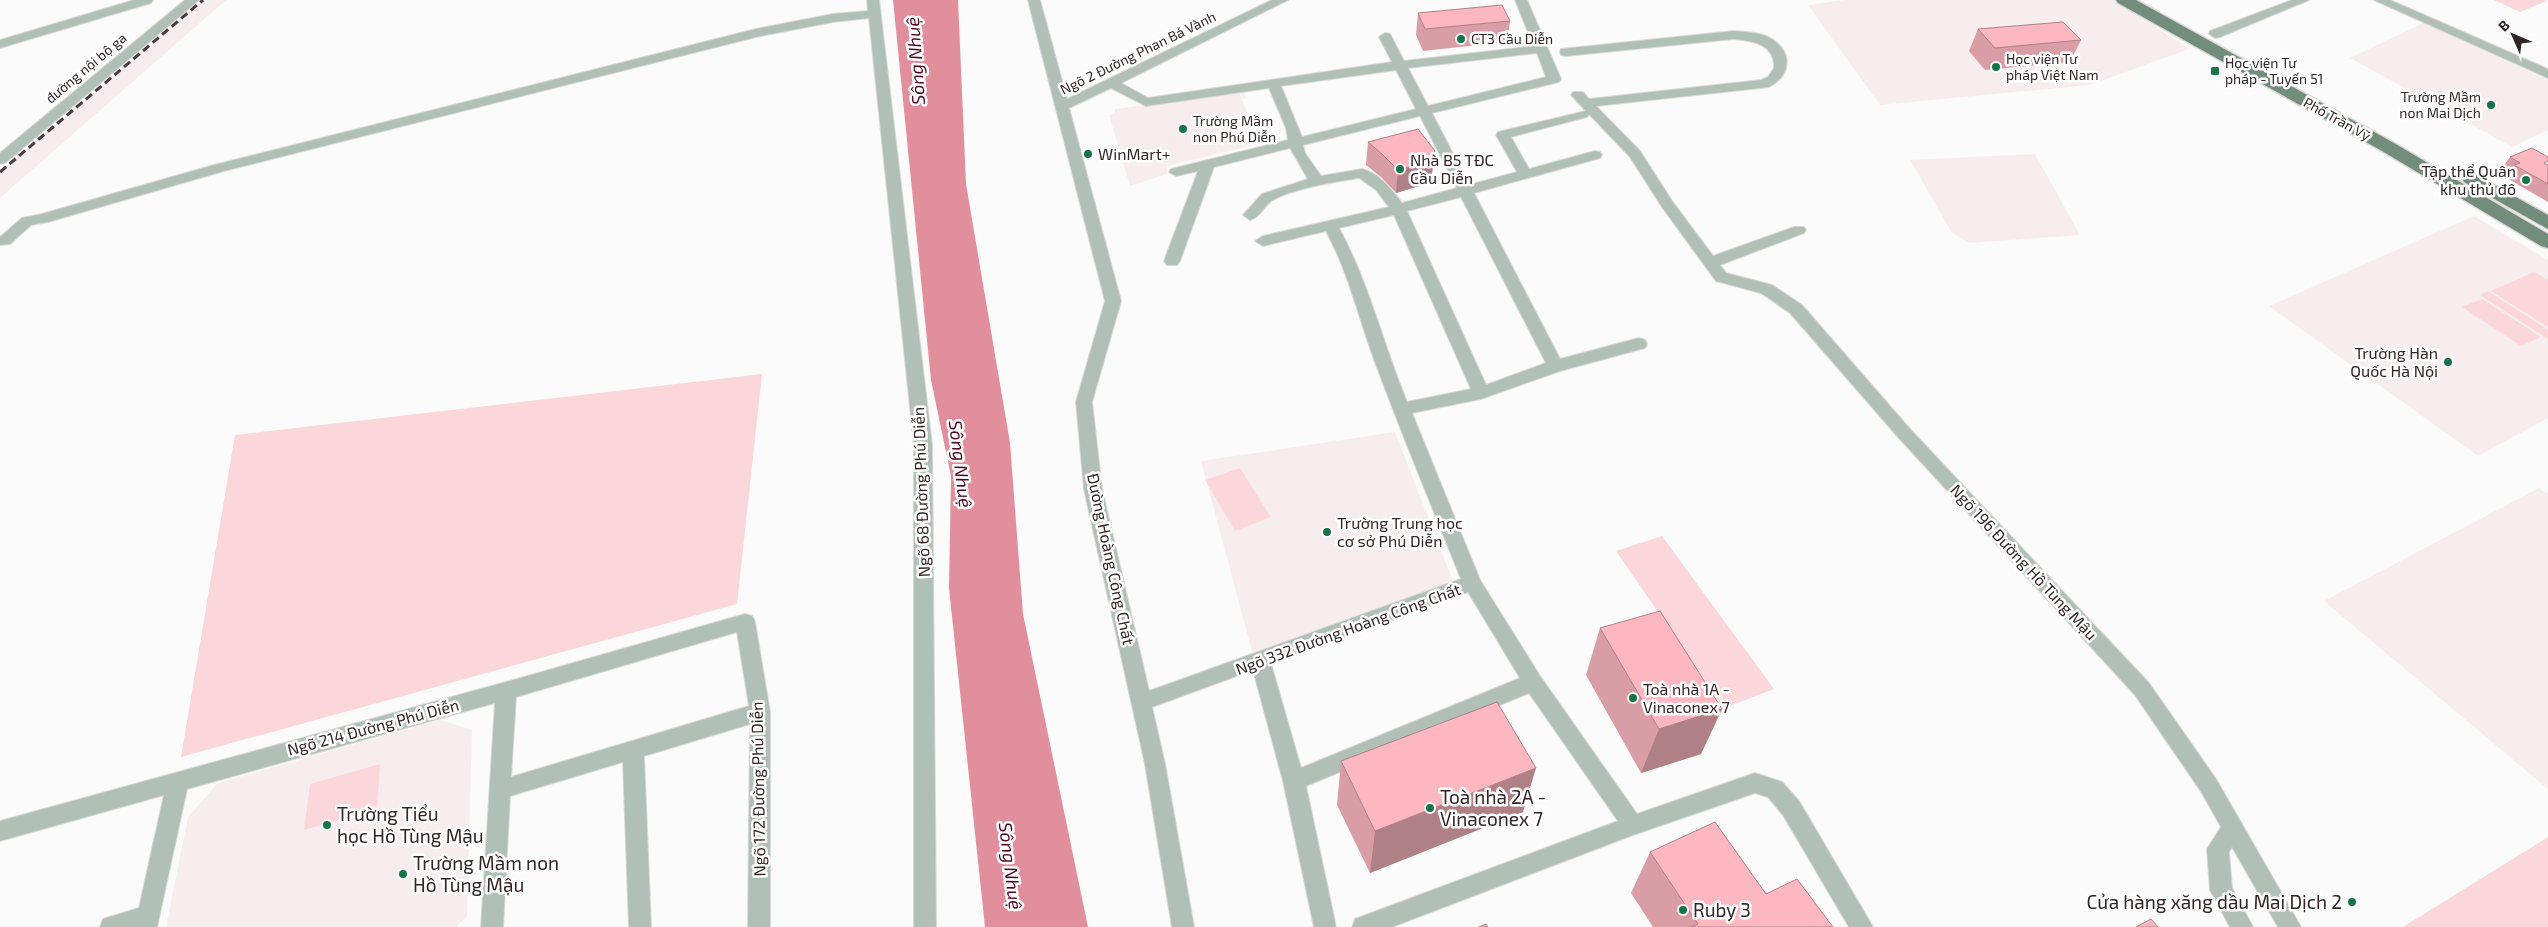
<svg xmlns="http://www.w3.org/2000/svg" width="2548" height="927" font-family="'Exo 2',sans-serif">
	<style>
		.built { fill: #f7edee }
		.green { fill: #fbd7dc }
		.water { fill: #e28f9d }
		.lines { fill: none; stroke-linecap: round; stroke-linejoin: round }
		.minor-casing { stroke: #dbd8d9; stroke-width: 2 }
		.major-casing { stroke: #dbd8d9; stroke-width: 3 }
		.minor { fill: #b1c0b6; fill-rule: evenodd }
		.major { fill: #738d7d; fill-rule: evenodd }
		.rail { stroke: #493c3f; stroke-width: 3; stroke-dasharray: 8 4.5; stroke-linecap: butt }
		.wall { fill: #d99da6 }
		.shaded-wall { fill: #b08087 }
		.building { fill: #fcb7c1; stroke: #b08087 }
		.poi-dot { fill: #177449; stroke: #fff; stroke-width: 2 }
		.labels { text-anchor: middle; stroke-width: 5; stroke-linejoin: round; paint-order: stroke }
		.far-poi-label { font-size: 14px; fill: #322326; stroke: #fff; text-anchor: start }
		.far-street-label { font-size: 14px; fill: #322326; stroke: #fff }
		.poi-label { font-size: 16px; fill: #322326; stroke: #fff; text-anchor: start }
		.street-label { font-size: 16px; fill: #322326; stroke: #fff }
		.water-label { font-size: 18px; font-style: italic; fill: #51071f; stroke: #fff }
		.near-poi-label { font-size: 19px; fill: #322326; stroke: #fff; text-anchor: start }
	</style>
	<rect width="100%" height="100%" fill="#fbfbfb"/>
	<!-- built -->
	<path class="built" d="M 203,0 L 226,0 L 0,198 L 0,171 Z
		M 1845,0 L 2115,0 L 2189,49 L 2090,85 L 1880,105 L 1808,5 Z
		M 2423,23 L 2548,80 L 2548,130 L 2512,147 L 2350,58 Z
		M 1243,91 L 1246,98 L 1242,99 L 1258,144 L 1166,166 L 1167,174 L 1130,186 L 1109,115 L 1115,114 L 1115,109 Z
		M 2035,154 L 2080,235 L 1969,243 L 1952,233 L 1910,160 Z
		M 2474,216 L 2548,260 L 2548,418 L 2478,456 L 2269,306 Z
		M 1395,432 L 1454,584 L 1253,655 L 1201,461 Z
		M 2539,488 L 2548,494 L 2548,789 L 2324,601 Z
		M 440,720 L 472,730 L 467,916 L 456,927 L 166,927 L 188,817 L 218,783 Z"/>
	<!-- green -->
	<path class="green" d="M 2494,0 L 2544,0 L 2547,1 L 2520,12 Z
		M 2534,272 L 2548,280 L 2548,327 L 2491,291 Z
		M 2488,291 L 2548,330 L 2548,339 L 2480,295 Z
		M 2482,299 L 2541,337 L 2521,346 L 2462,307 Z
		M 762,374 L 737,604 L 181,757 L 235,435 Z
		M 1240,468 L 1271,517 L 1235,531 L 1205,480 Z
		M 1662,536 L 1774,689 L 1724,708 L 1616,551 Z
		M 380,764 L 377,809 L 304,830 L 310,784 Z
		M 2548,837 L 2548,927 L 2403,927 Z"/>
	<!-- water -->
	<path class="water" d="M 893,0 L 958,0 L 966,184 L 1010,443 L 1023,614 L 1088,927 L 985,927 L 949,588 L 951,476 L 931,380 Z"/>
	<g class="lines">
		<defs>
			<path id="minor" d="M 134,0 L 153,0 L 151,3 L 0,48 L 0,40 Z
				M 185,0 L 199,0 L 5,163 L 0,164 L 0,153 Z
				M 867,0 L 879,0 L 932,445 L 936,927 L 914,927 L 914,445 L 869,18 L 833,22 L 756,37 L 224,171 L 48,222 L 31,225 L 10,244 L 0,245 L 0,237 L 22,218 L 42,214 L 214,165 L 756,29 L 833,14 L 868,11 Z
				M 1028,0 L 1040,0 L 1067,99 L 1272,0 L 1288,0 L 1121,83 L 1148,98 L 1392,62 L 1379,37 L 1385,33 L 1390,34 L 1404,61 L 1534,46 L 1515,0 L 1527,0 L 1561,79 L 1559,82 L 1432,113 L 1469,185 L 1517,172 L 1496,135 L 1498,132 L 1586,111 L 1571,95 L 1573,92 L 1583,92 L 1589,99 L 1761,80 L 1768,77 L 1774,68 C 1775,44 1753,41 1734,39 L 1566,56 L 1561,55 L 1560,52 L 1561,49 L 1734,31 C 1744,32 1756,32 1766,36 C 1792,48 1794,73 1769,87 L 1596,106 L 1640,151 L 1672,201 L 1713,256 L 1794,227 L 1804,227 L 1806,230 L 1804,233 L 1720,265 L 1726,273 L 1772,285 L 1802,305 L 1910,429 L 2149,683 L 2216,779 L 2301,927 L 2278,927 L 2232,847 L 2229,852 L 2232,888 L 2253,927 L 2230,927 L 2210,890 L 2207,849 L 2221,827 L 2202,793 L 2135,695 L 1898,437 L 1790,313 L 1761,293 L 1716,281 L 1662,207 L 1630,157 L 1589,114 L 1587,117 L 1511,137 L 1529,169 L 1595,151 L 1600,152 L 1602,155 L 1600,158 L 1474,193 L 1560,359 L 1639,338 L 1645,340 L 1647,344 L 1645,348 L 1560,371 L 1481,399 L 1412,413 L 1480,580 L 1540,676 L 1637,814 L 1755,773 L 1782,782 L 1799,801 L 1873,927 L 1849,927 L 1783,815 L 1768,797 L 1755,793 L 1633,835 L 1392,927 L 1352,927 L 1355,919 L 1363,916 L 1618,821 L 1529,693 L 1306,786 L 1336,927 L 1314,927 L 1283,781 L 1253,670 L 1152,707 L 1165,764 L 1194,927 L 1172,927 L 1145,764 L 1084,489 L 1076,402 L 1105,301 ZM 1537,53 L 1546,77 L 1428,106 L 1408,68 ZM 1396,70 L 1416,109 L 1302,137 L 1281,86 ZM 1111,88 L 1146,106 L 1269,88 L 1286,128 L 1288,140 L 1171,169 L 1169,172 L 1176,176 L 1198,171 L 1164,261 L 1167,265 L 1177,265 L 1180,261 L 1214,167 L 1290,148 L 1308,179 L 1262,194 L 1243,215 L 1250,220 C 1261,217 1264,205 1273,200 C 1295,188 1334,182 1359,178 L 1376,190 L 1389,207 L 1263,236 L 1255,241 L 1263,246 L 1326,231 C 1350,275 1360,324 1378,370 C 1404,440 1433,509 1461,579 L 1149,691 L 1102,489 L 1092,402 L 1121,301 L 1069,108 ZM 1420,116 L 1457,188 L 1402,203 C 1392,190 1379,173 1362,169 L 1321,176 L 1305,153 L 1303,145 ZM 1461,197 L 1546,363 L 1486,385 L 1407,211 ZM 1394,215 L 1471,389 L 1407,402 C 1383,344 1369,283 1339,228 ZM 1468,592 L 1520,678 L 1301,768 L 1271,664 Z
				M 2292,0 L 2309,0 L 2220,37 L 2215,38 L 2209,34 L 2210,31 Z
				M 2374,0 L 2390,0 L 2548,69 L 2548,78 Z
				M 745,614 L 752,616 L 755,622 L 770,712 L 770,927 L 748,927 L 750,724 L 644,756 L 651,927 L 629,927 L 623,762 L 510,796 L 503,927 L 481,927 L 495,703 L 187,789 L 157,927 L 100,927 L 103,919 L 139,908 L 164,795 L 0,841 L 0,821 L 506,682 ZM 737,632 L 749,706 L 511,777 L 516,697 Z"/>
			<path id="major" d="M 2116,0 L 2136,0 L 2394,143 L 2548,234 L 2548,248 L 2541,246 L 2382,151 L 2118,3 Z
				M 2471,172 L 2548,215 L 2548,229 L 2464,182 L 2462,178 L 2464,174 Z"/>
		</defs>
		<!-- minor casing -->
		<use href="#minor" class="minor-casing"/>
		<!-- major casing -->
		<use href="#major" class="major-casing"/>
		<!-- minor -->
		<use href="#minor" class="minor"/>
		<!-- major -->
		<use href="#major" class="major"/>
		<!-- rail -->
		<path class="rail" d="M 0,172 L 203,0"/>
	</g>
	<!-- wall -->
	<path class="wall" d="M 1418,13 L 1510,21 L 1507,42 L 1423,51 L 1416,35 Z
		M 1978,29 L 2081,40 L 2070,62 L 1985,70 L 1969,51 Z
		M 1368,142 L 1432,174 L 1429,183 L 1396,193 L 1381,177 L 1366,165 Z
		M 2510,157 L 2548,165 L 2548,202 L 2505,177 L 2508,173 L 2501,169 Z
		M 1600,628 L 1722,709 L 1701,754 L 1641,773 L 1586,675 Z
		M 1341,761 L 1523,812 L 1370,873 L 1337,805 Z
		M 1650,852 L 1766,894 L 1833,927 L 1653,927 L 1631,893 Z"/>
	<!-- shaded-wall -->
	<path class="shaded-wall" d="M 1435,151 L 1432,174 L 1429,183 L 1396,193 L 1398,170 Z
		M 1722,709 L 1701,754 L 1641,773 L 1659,729 Z
		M 1536,768 L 1523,812 L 1370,873 L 1375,831 Z"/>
	<!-- building -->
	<path class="building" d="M 1502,5 L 1510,21 L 1425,29 L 1418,13 Z
		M 2063,22 L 2081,40 L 1995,48 L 1978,29 Z
		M 1418,129 L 1435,151 L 1431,161 L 1398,170 L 1382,154 L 1368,142 Z
		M 2532,148 L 2548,157 L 2548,161 L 2544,163 L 2548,165 L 2548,184 L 2514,165 L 2520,163 L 2510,157 Z
		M 1660,611 L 1722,709 L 1659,729 L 1600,628 Z
		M 1497,702 L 1536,768 L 1375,831 L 1341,761 Z
		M 1715,822 L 1766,894 L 1797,879 L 1833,927 L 1691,927 L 1698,924 L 1650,852 Z
		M 2151,919 L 2158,927 L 2136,927 Z
		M 1486,924 L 1488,927 L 1479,927 Z"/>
	<!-- markers -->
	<g class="poi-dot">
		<circle cx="1461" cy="39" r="5"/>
		<circle cx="1996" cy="67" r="5"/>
		<rect x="2210" y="66" width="10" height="10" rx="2.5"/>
		<circle cx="2491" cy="105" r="5"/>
		<circle cx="1183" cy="129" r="5"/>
		<circle cx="1088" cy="154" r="5"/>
		<circle cx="1400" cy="169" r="5"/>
		<circle cx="2526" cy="180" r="5"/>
		<circle cx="2448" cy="362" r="5"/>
		<circle cx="1327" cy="532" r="5"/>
		<circle cx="1633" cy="698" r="5"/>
		<circle cx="1430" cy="808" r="5"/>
		<circle cx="327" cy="825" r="5"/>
		<circle cx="403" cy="874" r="5"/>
		<circle cx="2352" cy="902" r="5"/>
		<circle cx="1683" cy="910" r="5"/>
	</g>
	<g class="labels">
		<!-- far-poi labels -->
		<g class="far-poi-label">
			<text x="1471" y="44">CT3 Cầu Diễn</text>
			<text x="2006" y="64">Học viện Tư<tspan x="2006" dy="16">pháp Việt Nam</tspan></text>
			<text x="2225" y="68">Học viện Tư<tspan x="2225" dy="16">pháp - Tuyến 51</tspan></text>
			<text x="2481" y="102" text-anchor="end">Trường Mầm<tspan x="2481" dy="16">non Mai Dịch</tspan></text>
			<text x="1193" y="126">Trường Mầm<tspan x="1193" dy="16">non Phú Diễn</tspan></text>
		</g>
		<!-- far-street labels -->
		<g class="far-street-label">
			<text transform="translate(1138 53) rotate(-26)" y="5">Ngõ 2 Đường Phan Bá Vành</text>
			<text transform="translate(86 68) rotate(-40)" y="5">đường nội bộ ga</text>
			<text transform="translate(2337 119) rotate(29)" y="5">Phố Trần Vỹ</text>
		</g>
		<!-- poi labels -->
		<g class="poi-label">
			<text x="1098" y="160">WinMart+</text>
			<text x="1410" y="166">Nhà B5 TĐC<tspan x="1410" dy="18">Cầu Diễn</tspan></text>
			<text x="2516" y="177" text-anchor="end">Tập thể Quân<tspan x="2516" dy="18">khu thủ đô</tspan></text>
			<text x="2438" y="359" text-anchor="end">Trường Hàn<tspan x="2438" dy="18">Quốc Hà Nội</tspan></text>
			<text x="1337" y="529">Trường Trung học<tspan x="1337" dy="18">cơ sở Phú Diễn</tspan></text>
			<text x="1643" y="695">Toà nhà 1A -<tspan x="1643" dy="18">Vinaconex 7</tspan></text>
		</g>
		<!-- street labels -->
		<g class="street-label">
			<text transform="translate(921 492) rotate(-92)" y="6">Ngõ 68 Đường Phú Diễn</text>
			<text transform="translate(1111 559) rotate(78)" y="6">Đường Hoàng Công Chất</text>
			<text transform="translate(2024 562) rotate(47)" y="6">Ngõ 196 Đường Hồ Tùng Mậu</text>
			<text transform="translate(1348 629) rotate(-20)" y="6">Ngõ 332 Đường Hoàng Công Chất</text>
			<text transform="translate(373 727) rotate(-15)" y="6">Ngõ 214 Đường Phú Diễn</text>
			<text transform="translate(758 789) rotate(-91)" y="6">Ngõ 172 Đường Phú Diễn</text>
		</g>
		<!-- water labels -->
		<g class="water-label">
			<text transform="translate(916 61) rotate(-94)" y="6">Sông Nhuệ</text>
			<text transform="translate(960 464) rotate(83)" y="6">Sông Nhuệ</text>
			<text transform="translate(1010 866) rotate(83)" y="6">Sông Nhuệ</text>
		</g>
		<!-- near-poi labels -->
		<g class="near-poi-label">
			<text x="1440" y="804">Toà nhà 2A -<tspan x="1440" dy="22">Vinaconex 7</tspan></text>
			<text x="337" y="821">Trường Tiểu<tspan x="337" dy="22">học Hồ Tùng Mậu</tspan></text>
			<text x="413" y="870">Trường Mầm non<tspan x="413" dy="22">Hồ Tùng Mậu</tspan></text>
			<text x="2342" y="909" text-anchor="end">Cửa hàng xăng dầu Mai Dịch 2</text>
			<text x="1693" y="917">Ruby 3</text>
		</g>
	</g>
	<!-- north arrow -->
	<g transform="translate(2513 35) rotate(315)" stroke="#ffffff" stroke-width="4" paint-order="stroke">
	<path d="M0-4L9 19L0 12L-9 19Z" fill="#322326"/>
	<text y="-8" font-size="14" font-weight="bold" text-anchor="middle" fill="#322326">B</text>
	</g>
</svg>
